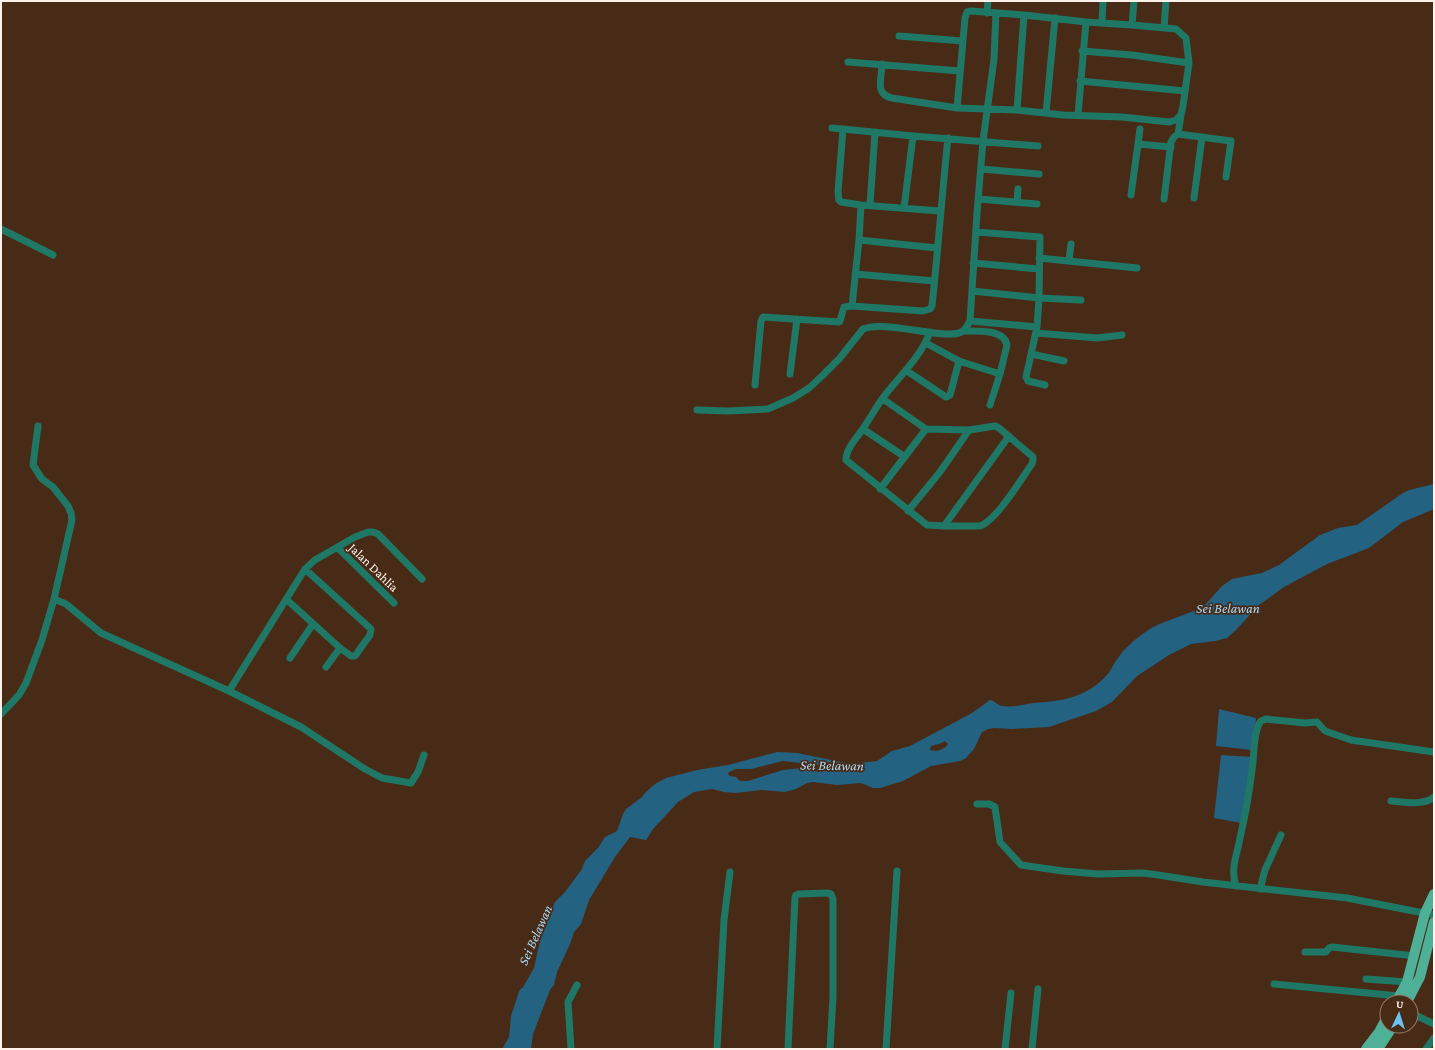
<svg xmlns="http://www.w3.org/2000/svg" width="1435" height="1050" font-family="'Crimson Pro',serif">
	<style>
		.water { fill: #246281; fill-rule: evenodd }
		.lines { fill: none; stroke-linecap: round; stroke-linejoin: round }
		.river { stroke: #246281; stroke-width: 12 }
		.minor { stroke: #1f7865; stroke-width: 7 }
		.primary { stroke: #4fb098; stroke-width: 10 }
		.labels { text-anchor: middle; stroke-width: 3.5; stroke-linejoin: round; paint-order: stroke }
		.street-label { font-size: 13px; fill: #fef2eb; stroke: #482b17 }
		.water-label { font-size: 14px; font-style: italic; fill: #a8d9f7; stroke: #482b17 }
	</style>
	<rect width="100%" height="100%" fill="#482b17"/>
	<!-- water -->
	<path class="water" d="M 1434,484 L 1434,509 L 1403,522 L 1369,548 L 1327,564 L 1284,587 L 1259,605 L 1236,630 L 1227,638 L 1215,641 L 1191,644 L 1169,655 L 1137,676 L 1112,702 L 1096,711 L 1049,727 L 1012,729 L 994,728 L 988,729 L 982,732 L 974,749 L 966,758 L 960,761 L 931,766 L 903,781 L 880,788 L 873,788 L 861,783 L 837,785 L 813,782 L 807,783 L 796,789 L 785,792 L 761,790 L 736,793 L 724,792 L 712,789 L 694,792 L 678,802 L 653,829 L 646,840 L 630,837 L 615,857 L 589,900 L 581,924 L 574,932 L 570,944 L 557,972 L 554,985 L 550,990 L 533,1034 L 531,1049 L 503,1049 C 507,1043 512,1036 515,1028 C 517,1020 515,1017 521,1010 L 520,1004 L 521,991 L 534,968 L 540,941 L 550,913 L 555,902 L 565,892 L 582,869 L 585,861 L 598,848 L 605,837 L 617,831 L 623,814 L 626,809 L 641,798 L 646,792 L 655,784 L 666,778 L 697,770 L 728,765 L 777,752 L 797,753 L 846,763 L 859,763 L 877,761 L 892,751 L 910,746 L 972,713 L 990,700 C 995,701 998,706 1003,706 C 1014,708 1023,704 1034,703 C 1062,701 1085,698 1106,676 C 1111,671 1113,664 1118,658 C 1125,648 1134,640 1144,633 C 1160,621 1182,617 1200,608 L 1205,605 L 1222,586 L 1232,579 L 1262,573 L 1279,565 L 1320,535 L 1338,528 L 1357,525 L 1403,493 L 1409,490 ZM 945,741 L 948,744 C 944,750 937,752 930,750 L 931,746 L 939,744 ZM 783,761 L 820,765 L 829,770 L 819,772 L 802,768 L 783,770 L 748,781 L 740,781 L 736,777 L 730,776 L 728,774 L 729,772 L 736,769 L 751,769 Z
		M 1219,709 L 1256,718 L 1252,750 L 1216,746 Z
		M 1221,755 L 1252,757 L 1241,823 L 1214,818 Z"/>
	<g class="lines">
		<!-- river -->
		<path class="river" d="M 509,1049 L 515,1038 L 517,1017 L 525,993"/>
		<!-- minor -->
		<path class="minor" d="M 987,13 L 988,1
			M 1102,23 L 1103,1
			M 1132,25 L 1134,1
			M 1164,28 L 1166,1
			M 899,36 L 963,41
			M 1082,51 L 1132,55 L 1189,63
			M 848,62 L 960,71
			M 882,64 C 882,79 874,94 892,98 L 957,108 L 1017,110 L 1063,115 L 1122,117 L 1169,122 L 1176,120 L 1181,115 L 1183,106 L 1189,63 L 1186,38 L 1176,29 L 1132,25 L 1086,22 L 1024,15 L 971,11 L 967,12 L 965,18 L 957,108
			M 1080,81 L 1185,91
			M 1017,110 L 1024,15
			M 1046,113 L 1055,18
			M 1078,115 L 1086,22
			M 1181,115 L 1178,134 L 1231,141 L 1226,177
			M 832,128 L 913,136 L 1038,146
			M 843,129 L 838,192 L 839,200 L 841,202 L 861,205 L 940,211
			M 1140,129 L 1138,144 L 1171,147
			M 981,169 L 1039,174
			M 1131,195 L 1138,144
			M 1194,198 L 1202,137
			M 979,199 L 1037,204
			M 1164,199 L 1171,142 L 1174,137 L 1178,134
			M 1017,202 L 1018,189
			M 861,205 L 859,240 L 937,248
			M 870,205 L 875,132
			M 904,208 L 913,136
			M 1,229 L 53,255
			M 976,232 L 1040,237 L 1039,298 L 1037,327 L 1026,377 L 1028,381 L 1045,385
			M 859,240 L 852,306 L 923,311 L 930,309 L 932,306 C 938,250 942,194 948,138
			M 1039,258 L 1137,268
			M 1069,260 L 1071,244
			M 973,263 L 1039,269
			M 855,274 L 934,281
			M 972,291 L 1039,298 L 1081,300
			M 970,321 L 1037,327
			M 930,332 C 920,359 898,377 882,399 C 875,409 869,420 862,430 C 856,439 846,449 846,460 L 927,525 L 944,526 L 1009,436
			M 1036,333 L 1097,338 L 1122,335
			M 926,343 L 959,361 L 1000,374 L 1007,345 C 1004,329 977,331 964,331
			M 1031,354 L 1064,361
			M 907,371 L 946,397 L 950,395 L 959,361
			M 790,374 L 797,319
			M 755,385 L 761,321 L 763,317 L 839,322 L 840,321 L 844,307 L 852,306
			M 883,399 L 926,429 L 969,430 L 995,426 L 999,428 L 1033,457 L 1033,460 L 1032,464 C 1021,479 997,520 980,526 L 944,526
			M 990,405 L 1000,374
			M 697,410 L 728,411 L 768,409 L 793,398 L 809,388 L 822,376 L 839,359 L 863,329 C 885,319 950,342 963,331 C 966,329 968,324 970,321 L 977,213 L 983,141 L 994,59 L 996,13
			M 38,426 L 33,465 L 42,479 L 53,487 L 68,506 L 71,513 L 72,520 L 54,599
			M 863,429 L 905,457
			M 880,489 L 926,429
			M 908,511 L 940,472 L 969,430
			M 338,548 L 394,603
			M 286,599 L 340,648 L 351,656 L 355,656 L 370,635 L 371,629 L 305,569
			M 290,658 L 313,624
			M 326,667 L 340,648
			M 229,691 L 305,569 L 315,560 L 355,537 L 368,532 L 373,532 L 378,534 L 422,579
			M 1,714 L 19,695 L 26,683 L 42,640 L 54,599 L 66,604 L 101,633 L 229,691 L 301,727 L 365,769 L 382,778 L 411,783 L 418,772 L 424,755
			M 1391,801 C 1405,802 1423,806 1434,797
			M 977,804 L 989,804 L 995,807 L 1000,842 L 1021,865 L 1063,871 L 1098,874 L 1143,873 L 1158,875 L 1203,882 L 1347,898 L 1434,915
			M 1236,886 C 1230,869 1237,855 1240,838 C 1246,813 1250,788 1253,762 C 1254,751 1254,729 1261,721 L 1266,719 L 1305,723 L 1317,722 L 1325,731 L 1351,740 L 1434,752
			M 1260,889 L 1265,870 L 1281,835
			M 1305,952 L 1326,952 L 1329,948 L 1332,947 L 1415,956
			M 1366,979 L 1407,982
			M 1274,984 L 1399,996
			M 1411,1013 L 1434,1024
			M 571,1049 L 568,1002 L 577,985
			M 717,1049 L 724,920 L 730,872
			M 788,1049 L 795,897 L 796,895 L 799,894 L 827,893 L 831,894 L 833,899 L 833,997 L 830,1049
			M 886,1049 L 897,871
			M 1005,1049 L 1011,993
			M 1032,1049 L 1038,989
			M 1426,1049 L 1434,1038"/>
		<!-- primary -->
		<path class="primary" d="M 1396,1002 L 1407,982 L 1425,913 L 1434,894
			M 1407,1002 L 1420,977 L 1434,922
			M 1366,1049 L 1379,1032 L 1387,1017
			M 1378,1049 L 1393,1026"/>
	</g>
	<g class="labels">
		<!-- street labels -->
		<g class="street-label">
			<text transform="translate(374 567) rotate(44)" y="5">Jalan Dahlia</text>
		</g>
		<!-- water labels -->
		<g class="water-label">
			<text x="1228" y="613">Sei Belawan</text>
			<text transform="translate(832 765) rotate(1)" y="5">Sei Belawan</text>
			<text transform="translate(535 935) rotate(-66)" y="5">Sei Belawan</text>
		</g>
	</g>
	<!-- border -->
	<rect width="1435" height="1050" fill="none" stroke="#fef2eb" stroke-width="4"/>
	<!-- north arrow -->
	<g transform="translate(1399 1014) rotate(4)"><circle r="19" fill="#482b17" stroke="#917b6c"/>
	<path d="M0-3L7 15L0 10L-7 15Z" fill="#6cc3f2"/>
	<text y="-6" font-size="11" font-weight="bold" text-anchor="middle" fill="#fef2eb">U</text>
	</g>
</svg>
